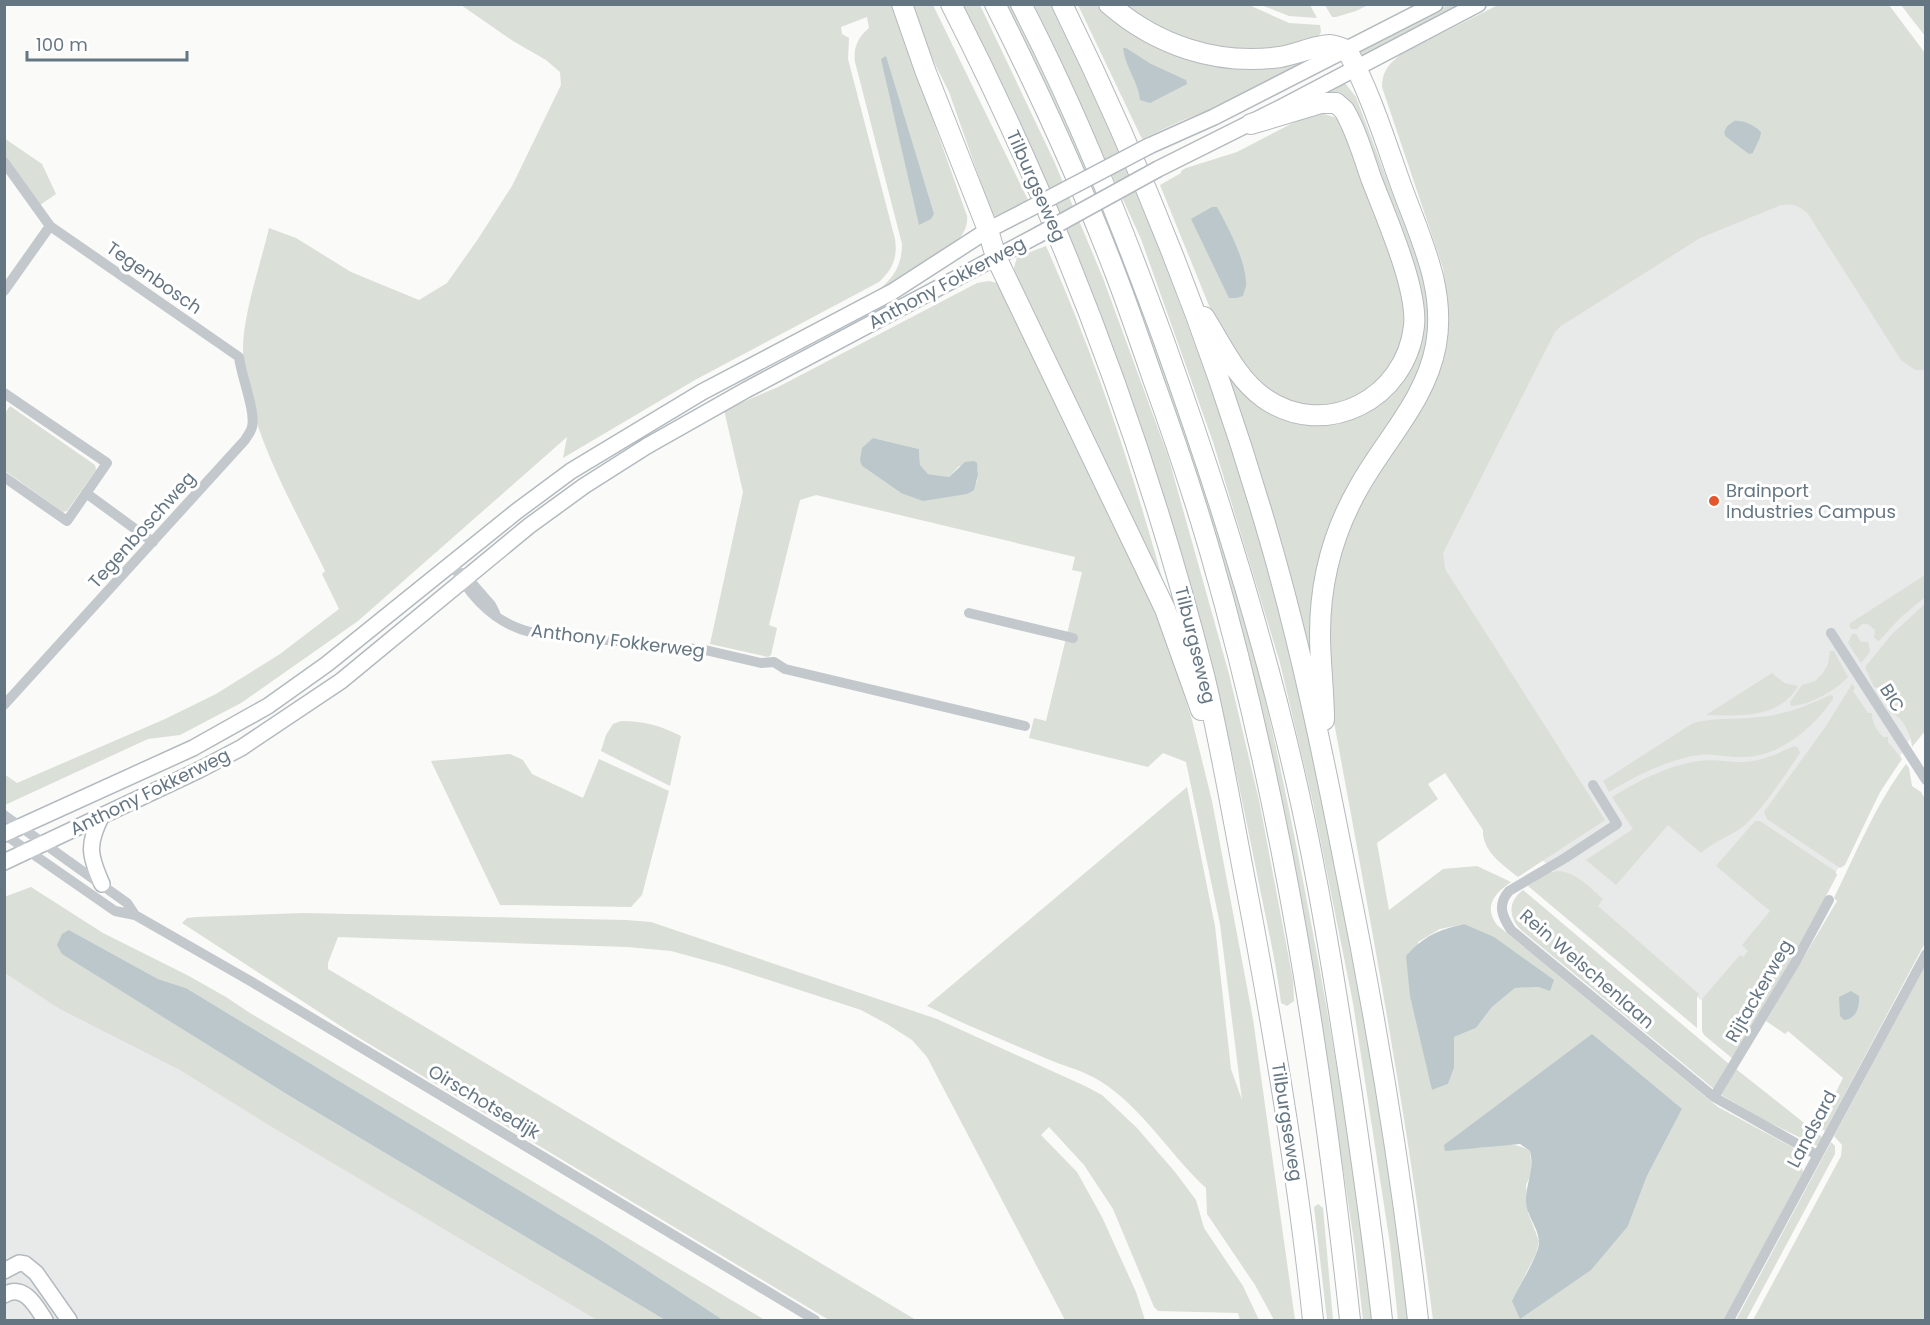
<svg xmlns="http://www.w3.org/2000/svg" width="1930" height="1325" font-family="Poppins,sans-serif">
	<style>
		.built { fill: #e8e9e9 }
		.green { fill: #dadfd7; fill-rule: evenodd }
		.water { fill: #bbc7cb }
		.lines { fill: none; stroke-linecap: round; stroke-linejoin: round }
		.secondary-casing { stroke: #b3babf; stroke-width: 18 }
		.highway-casing { stroke: #b4b9bd; stroke-width: 22 }
		.street { stroke: #c3c8cc; stroke-width: 10 }
		.secondary { stroke: #fff; stroke-width: 15 }
		.highway { stroke: #fff; stroke-width: 20 }
		.secondary-bridge-casing { stroke: #b3babf; stroke-width: 18; stroke-linecap: butt }
		.secondary-bridge { stroke: #fff; stroke-width: 15 }
		.poi-dot { fill: #e4572e; stroke: #fff; stroke-width: 2 }
		.labels { text-anchor: middle; stroke-width: 6; stroke-linejoin: round; paint-order: stroke }
		.street-label { font-size: 18px; fill: #657683; stroke: #fff }
		.poi-label { font-size: 18px; fill: #657683; stroke: #fff; text-anchor: start }
	</style>
	<rect width="100%" height="100%" fill="#fafaf8"/>
	<!-- built -->
	<path class="built" d="M 1802,194 L 1925,363 L 1925,720 L 1908,742 L 1744,1038 L 1541,859 L 1435,561 L 1556,325 L 1697,236 Z
		M 4,964 L 603,1320 L 5,1320 Z"/>
	<!-- green -->
	<path class="green" d="M 461,5 L 894,5 L 910,55 L 967,216 C 968,227 963,235 955,243 L 884,290 L 882,287 C 896,275 902,262 902,244 L 855,62 C 853,48 858,37 869,28 L 867,17 L 841,27 L 842,34 L 849,38 L 848,59 L 895,239 C 898,258 892,270 879,282 L 695,380 L 563,458 L 567,437 L 358,621 L 241,703 L 180,735 L 148,739 L 5,805 L 4,774 L 17,783 L 165,719 L 216,694 L 280,654 L 339,609 L 322,574 L 325,571 C 293,504 244,424 243,349 C 243,314 261,263 269,228 L 296,238 L 351,272 L 419,300 L 447,283 L 478,239 L 512,186 L 561,85 L 560,72 L 546,60 L 513,41 Z
		M 909,5 L 933,5 L 1028,200 L 993,217 L 949,92 L 924,42 Z
		M 963,5 L 980,5 L 1054,161 L 1103,278 L 1168,456 L 1229,674 L 1259,800 L 1293,980 L 1294,1001 L 1287,1006 L 1281,1003 C 1277,968 1269,933 1262,899 C 1252,849 1242,799 1231,749 C 1170,491 1083,240 963,5 Z
		M 1003,5 L 1012,5 C 1046,70 1074,138 1102,206 C 1149,318 1192,433 1226,549 C 1261,669 1286,790 1309,912 C 1335,1047 1357,1184 1372,1320 L 1363,1320 L 1355,1248 L 1319,1010 L 1217,550 Z
		M 1034,5 L 1052,5 C 1102,100 1141,201 1179,302 C 1208,380 1236,457 1260,536 C 1297,662 1323,790 1347,919 C 1371,1052 1393,1186 1408,1320 L 1398,1320 L 1390,1244 L 1353,1003 L 1313,803 L 1280,663 L 1213,442 L 1141,239 Z
		M 1078,5 L 1096,5 C 1150,58 1238,82 1311,59 L 1212,109 L 1181,121 L 1142,139 Z
		M 1119,5 L 1249,5 L 1289,23 L 1320,25 L 1321,32 L 1318,37 L 1306,45 L 1245,52 L 1181,40 Z
		M 1261,5 L 1310,5 L 1317,18 L 1289,16 Z
		M 1325,5 L 1368,5 L 1356,11 L 1336,17 L 1332,17 Z
		M 1448,5 L 1459,5 L 1356,59 L 1354,54 Z
		M 1498,5 L 1889,5 L 1925,53 L 1925,370 L 1915,370 L 1901,360 L 1808,214 C 1801,206 1792,203 1781,205 L 1700,238 L 1561,326 L 1555,332 L 1540,361 L 1443,553 L 1445,569 L 1605,820 L 1518,877 C 1503,865 1482,851 1483,830 L 1445,773 L 1428,784 L 1438,799 L 1377,843 L 1389,910 L 1443,869 L 1477,866 L 1511,882 C 1495,893 1483,906 1497,925 L 1718,1107 L 1792,1147 L 1798,1155 L 1803,1172 L 1724,1320 L 1433,1320 C 1406,1107 1366,896 1327,684 L 1324,637 L 1345,524 L 1448,327 L 1448,301 L 1443,268 L 1382,87 C 1382,71 1389,64 1401,54 ZM 1734,121 L 1740,121 L 1760,138 L 1753,153 L 1725,136 L 1724,132 L 1727,126 ZM 1464,924 L 1539,987 L 1515,988 L 1492,1007 L 1476,1028 L 1454,1037 L 1454,1068 L 1448,1084 L 1432,1090 L 1418,942 L 1440,929 ZM 1682,1109 L 1647,1176 L 1628,1226 L 1512,1300 L 1536,1254 L 1539,1241 L 1528,1213 L 1526,1185 L 1532,1172 L 1530,1151 C 1510,1138 1492,1149 1470,1148 Z
		M 1901,5 L 1925,5 L 1925,36 Z
		M 1345,83 L 1356,97 L 1423,275 L 1430,302 L 1427,362 L 1337,520 L 1322,700 L 1218,349 L 1278,409 L 1371,403 L 1419,324 L 1337,95 L 1327,93 Z
		M 1321,113 L 1337,118 L 1345,127 L 1407,297 L 1403,353 L 1367,397 L 1312,411 L 1259,389 L 1212,313 L 1160,185 L 1181,173 L 1181,171 L 1186,168 L 1237,152 L 1310,114 Z
		M 4,138 L 42,164 L 56,194 L 40,205 L 5,157 Z
		M 1046,246 C 1100,367 1142,499 1175,627 C 1132,508 1073,397 1017,284 L 1014,268 L 1017,257 Z
		M 989,281 L 997,283 L 1006,289 L 1141,578 L 1169,648 L 1192,720 L 1212,801 L 1253,1019 L 1295,1320 L 1274,1320 L 1255,1285 L 1207,1214 L 1206,1188 C 1170,1155 1143,1108 1100,1081 C 1083,1070 1063,1066 1045,1058 C 1005,1041 966,1025 927,1006 L 1187,787 L 1215,926 L 1231,1069 L 1242,1100 L 1220,924 L 1186,762 L 1163,753 L 1148,767 L 1029,738 L 1034,718 L 1046,721 L 1082,572 L 1072,570 L 1075,557 L 816,495 L 800,500 L 769,625 L 777,628 L 771,655 L 768,657 L 710,644 L 743,492 L 724,410 L 778,387 L 977,283 ZM 873,438 L 919,449 L 920,465 L 928,474 L 949,477 L 959,466 L 978,470 L 977,482 L 901,493 L 862,466 Z
		M 10,406 L 95,465 L 96,470 L 67,511 L 63,512 L 5,471 L 5,413 Z
		M 1925,575 L 1925,597 L 1900,618 L 1879,641 L 1874,638 L 1875,630 L 1868,624 L 1862,624 L 1857,629 L 1851,629 L 1849,624 Z
		M 1925,604 L 1925,731 L 1912,747 C 1911,734 1903,716 1889,712 C 1886,702 1886,690 1874,687 L 1865,667 L 1892,634 Z
		M 1852,634 L 1856,634 L 1861,642 L 1868,642 L 1870,652 L 1861,663 L 1848,643 Z
		M 1830,651 L 1834,651 L 1848,677 C 1835,691 1810,705 1791,706 L 1790,702 L 1802,685 L 1815,681 L 1823,673 L 1828,664 Z
		M 1772,673 L 1784,683 L 1798,686 C 1779,719 1740,716 1706,715 Z
		M 1852,684 L 1855,688 L 1853,691 L 1868,713 L 1872,713 C 1872,723 1876,729 1883,737 L 1888,737 L 1888,742 L 1902,759 L 1880,792 L 1845,865 L 1840,868 L 1767,819 L 1764,812 L 1826,726 Z
		M 1830,695 L 1833,696 L 1833,699 C 1813,728 1781,756 1744,757 C 1729,758 1713,753 1698,755 C 1667,760 1635,776 1609,792 L 1603,781 L 1693,723 C 1715,717 1737,720 1759,717 C 1784,715 1807,706 1830,695 Z
		M 621,721 C 645,721 661,726 681,736 L 670,786 L 601,751 L 606,735 L 613,724 Z
		M 1794,746 L 1798,748 L 1800,753 C 1785,775 1764,807 1745,825 C 1732,836 1715,840 1701,853 L 1668,825 L 1616,885 L 1586,860 L 1633,829 L 1612,797 C 1638,781 1669,765 1699,761 C 1711,759 1723,761 1736,762 C 1757,763 1775,755 1794,746 Z
		M 510,754 L 523,760 L 532,774 L 583,798 L 599,759 L 669,791 L 642,895 L 631,907 L 500,905 L 431,761 Z
		M 1906,764 L 1909,768 L 1912,786 L 1921,792 L 1925,799 L 1925,943 L 1825,1131 L 1820,1128 L 1821,1122 L 1843,1078 L 1788,1031 L 1785,1034 L 1766,1021 L 1837,901 L 1834,898 C 1856,853 1876,804 1906,764 Z
		M 1755,821 L 1760,821 L 1835,871 L 1837,875 L 1794,958 L 1733,1059 L 1704,1035 L 1702,1031 L 1702,999 L 1740,955 L 1743,957 L 1748,951 L 1742,945 L 1770,911 L 1716,866 Z
		M 1556,871 C 1575,871 1589,887 1603,899 L 1598,906 L 1699,994 L 1697,997 L 1697,1028 L 1528,886 L 1547,873 Z
		M 31,887 L 103,933 L 187,975 L 226,997 L 250,1013 L 765,1320 L 723,1320 L 601,1240 L 186,988 L 158,979 L 69,930 L 63,954 L 288,1095 L 665,1320 L 597,1320 L 272,1127 L 180,1070 L 60,1009 L 5,973 L 4,897 Z
		M 1523,890 L 1729,1064 L 1714,1089 L 1521,930 C 1508,917 1508,901 1523,890 Z
		M 304,913 L 626,920 L 651,922 L 937,1019 L 1085,1086 L 1102,1095 L 1137,1128 L 1175,1172 L 1196,1200 L 1204,1228 L 1243,1286 L 1259,1320 L 1240,1320 L 1238,1313 L 1158,1311 L 1154,1307 L 1113,1209 L 1084,1165 L 1049,1127 L 1041,1135 L 1077,1172 L 1102,1217 L 1136,1292 L 1145,1320 L 1065,1320 L 927,1057 L 912,1040 L 887,1024 L 861,1010 L 726,966 L 671,951 L 627,947 L 338,937 L 328,963 L 328,969 L 916,1320 L 829,1320 L 356,1036 L 182,923 L 187,918 L 196,917 Z
		M 1925,966 L 1925,1320 L 1753,1320 L 1841,1156 L 1842,1145 L 1834,1136 Z
		M 1736,1069 L 1822,1137 L 1817,1146 L 1764,1120 L 1720,1094 Z
		M 1831,1142 L 1835,1146 L 1835,1154 L 1746,1320 L 1736,1320 Z
		M 1318,1204 L 1323,1208 L 1333,1320 L 1327,1320 L 1314,1207 Z"/>
	<!-- water -->
	<path class="water" d="M 1123,48 L 1126,48 L 1151,64 L 1186,80 L 1187,84 L 1150,103 L 1140,100 C 1139,83 1125,67 1123,48 Z
		M 886,56 L 934,214 L 931,219 L 919,225 L 881,59 Z
		M 1734,121 C 1743,120 1754,125 1761,132 L 1760,138 L 1753,153 L 1749,154 L 1725,136 L 1724,132 L 1727,126 Z
		M 1212,207 L 1217,207 C 1228,227 1245,259 1246,282 C 1247,286 1244,291 1243,296 L 1236,298 L 1229,298 L 1191,219 Z
		M 873,438 L 919,449 L 920,465 L 928,474 L 949,477 L 965,462 L 974,461 L 977,463 L 978,475 L 974,490 L 967,494 L 923,501 L 901,493 L 862,466 L 860,460 L 862,448 Z
		M 1464,924 L 1494,937 L 1554,980 L 1550,991 L 1539,987 L 1515,988 L 1492,1007 L 1476,1028 L 1454,1037 L 1454,1068 L 1448,1084 L 1432,1090 L 1410,996 L 1406,956 C 1424,936 1438,930 1464,924 Z
		M 69,930 L 158,979 L 186,988 L 601,1240 L 723,1320 L 665,1320 L 288,1095 L 62,954 L 57,945 L 62,934 Z
		M 1851,991 L 1859,996 C 1860,1007 1856,1019 1844,1020 L 1840,1016 L 1839,997 Z
		M 1592,1034 L 1682,1109 L 1647,1176 L 1628,1226 L 1591,1270 L 1520,1319 L 1512,1301 C 1518,1287 1540,1254 1539,1241 C 1538,1227 1526,1215 1526,1201 C 1526,1181 1535,1171 1530,1151 L 1520,1144 L 1445,1151 L 1444,1145 Z"/>
	<g class="lines">
		<defs>
			<path id="secondary" d="M 1149,146 L 1214,117 L 1435,4
				M 1158,169 L 1282,107 L 1478,4
				M 102,815 C 87,844 89,855 102,884
				M 4,834 L 193,748 L 268,706 L 327,664 L 517,511 L 571,471 L 702,392 L 892,292 L 988,230 L 1027,210
				M 4,862 L 199,770 L 241,748 L 341,681 L 529,526 L 584,486 L 647,446 L 746,390 L 1038,235
				M 4,1271 L 19,1263 L 25,1264 L 36,1273 L 69,1320
				M 4,1295 C 24,1283 36,1306 45,1320"/>
			<path id="highway" d="M 902,4 L 925,70 L 988,230 L 996,257 L 1165,609 L 1201,710
				M 951,4 C 1060,217 1145,443 1204,675 C 1221,746 1233,819 1247,891 C 1274,1033 1298,1176 1313,1320
				M 995,4 C 1039,92 1081,183 1116,275 C 1129,309 1141,344 1153,379 C 1174,437 1194,496 1211,555 C 1283,805 1322,1063 1350,1320
				M 1021,4 C 1077,112 1122,226 1164,341 C 1218,492 1267,646 1301,803 C 1322,900 1337,997 1352,1095 C 1363,1170 1374,1245 1382,1320
				M 1062,4 C 1146,175 1216,354 1269,537 C 1301,647 1324,759 1346,872 C 1376,1020 1401,1170 1418,1320
				M 1109,4 C 1156,45 1217,66 1280,57 C 1294,55 1317,45 1329,45 C 1334,45 1341,48 1347,50 C 1371,94 1385,141 1402,188 C 1421,240 1446,289 1436,345 C 1426,400 1385,440 1359,487 C 1333,532 1320,583 1320,634 C 1320,663 1324,692 1324,720
				M 1204,317 C 1222,345 1236,378 1264,398 C 1325,441 1406,399 1414,326 C 1418,288 1385,215 1371,178 C 1363,155 1356,130 1344,110 L 1336,103 L 1321,103 L 1251,124"/>
		</defs>
		<!-- secondary casing -->
		<use href="#secondary" class="secondary-casing"/>
		<!-- highway casing -->
		<use href="#highway" class="highway-casing"/>
		<!-- street -->
		<path class="street" d="M 4,162 L 50,226
			M 4,291 L 50,226 L 239,357 C 241,376 256,411 252,427 C 251,432 247,436 245,440 L 4,705
			M 4,393 L 107,463 L 67,521 L 4,477
			M 86,493 L 153,542
			M 452,563 C 469,595 493,623 530,632 L 705,650 L 761,663 L 774,662 L 785,669 L 1025,726
			M 463,573 L 491,605 L 495,613
			M 969,613 L 1073,638
			M 1831,633 L 1926,780
			M 1593,785 L 1617,824 L 1565,858 L 1509,891 C 1497,905 1502,916 1511,930 L 1714,1097 L 1817,1155
			M 4,815 L 127,903 L 135,915
			M 4,834 L 115,911 L 135,915 L 252,982 L 815,1320
			M 1714,1097 L 1795,963 L 1829,900
			M 1729,1320 L 1926,954"/>
		<!-- secondary -->
		<use href="#secondary" class="secondary"/>
		<!-- highway -->
		<use href="#highway" class="highway"/>
		<defs>
			<path id="secondary-bridge" d="M 1027,210 L 1149,146
				M 1038,235 L 1158,169"/>
		</defs>
		<!-- secondary-bridge casing -->
		<use href="#secondary-bridge" class="secondary-bridge-casing"/>
		<!-- secondary-bridge -->
		<use href="#secondary-bridge" class="secondary-bridge"/>
	</g>
	<!-- markers -->
	<circle class="poi-dot" cx="1714" cy="501" r="6"/>
	<g class="labels">
		<!-- street labels -->
		<g class="street-label">
			<text transform="translate(1036 186) rotate(66)" y="6">Tilburgseweg</text>
			<text transform="translate(154 278) rotate(35)" y="6">Tegenbosch</text>
			<text transform="translate(947 283) rotate(-28)" y="6">Anthony Fokkerweg</text>
			<text transform="translate(142 530) rotate(-48)" y="6">Tegenboschweg</text>
			<text transform="translate(618 641) rotate(7)" y="6">Anthony Fokkerweg</text>
			<text transform="translate(1195 645) rotate(76)" y="6">Tilburgseweg</text>
			<text transform="translate(1892 698) rotate(58)" y="6">BIC</text>
			<text transform="translate(150 792) rotate(-26)" y="6">Anthony Fokkerweg</text>
			<text transform="translate(1587 969) rotate(41)" y="6">Rein Welschenlaan</text>
			<text transform="translate(1759 991) rotate(-60)" y="6">Rijtackerweg</text>
			<text transform="translate(484 1102) rotate(31)" y="6">Oirschotsedijk</text>
			<text transform="translate(1287 1122) rotate(81)" y="6">Tilburgseweg</text>
			<text transform="translate(1812 1129) rotate(-62)" y="6">Landsard</text>
		</g>
		<!-- poi labels -->
		<g class="poi-label">
			<text x="1726" y="497">Brainport<tspan x="1726" dy="21">Industries Campus</tspan></text>
		</g>
	</g>
	<!-- border -->
	<rect width="1930" height="1325" fill="none" stroke="#657683" stroke-width="12"/>
	<!-- scale -->
	<path d="M27 51v9h160v-9" fill="none" stroke="#657683" stroke-width="3"/>
	<text x="36" y="51" font-size="18" fill="#657683" stroke="#ffffff" stroke-width="4.5" paint-order="stroke">100 m</text>
</svg>
